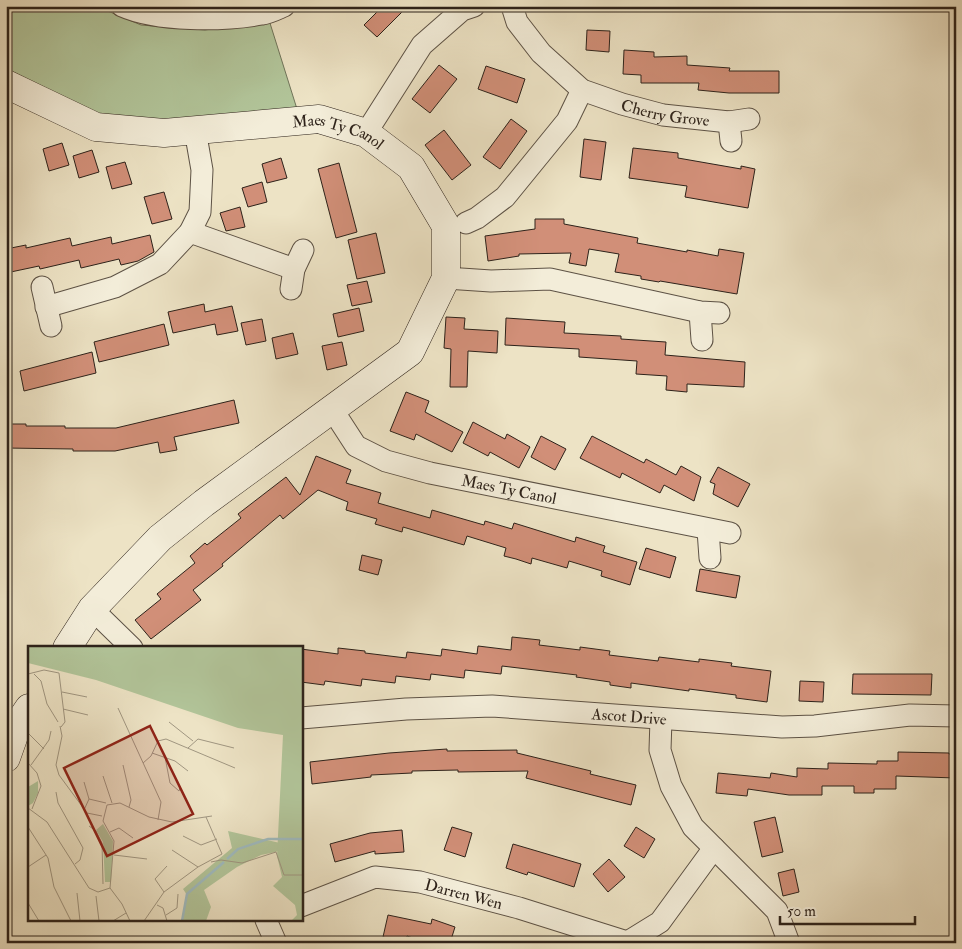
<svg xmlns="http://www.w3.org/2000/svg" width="962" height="949" font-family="'IM FELL Double Pica',serif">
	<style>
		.green { fill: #b2c59a; stroke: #70745a }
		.building { fill: #d18f78; stroke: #2d221a }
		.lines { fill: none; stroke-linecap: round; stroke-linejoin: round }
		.street-casing { stroke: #5d5245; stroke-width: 23 }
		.secondary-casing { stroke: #2d221a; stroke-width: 29 }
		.street { stroke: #f3edd9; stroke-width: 21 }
		.secondary { stroke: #f3edd9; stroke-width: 28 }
		.labels { text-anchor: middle; stroke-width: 4; stroke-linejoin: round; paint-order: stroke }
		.street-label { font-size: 16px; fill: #2d221a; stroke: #f3edd9 }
		.inset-river { fill: none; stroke: #9fbbc0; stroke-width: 2.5 }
		.inset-road { fill: none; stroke: #a09681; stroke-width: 1 }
		.view { fill: #8f2418; fill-opacity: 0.15; stroke: #8f2418; stroke-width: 2.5 }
		.inset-edge { fill: none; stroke: #2d221a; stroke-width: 2.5 }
	</style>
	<rect width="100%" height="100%" fill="#ede3c5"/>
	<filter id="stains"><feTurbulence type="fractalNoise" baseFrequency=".004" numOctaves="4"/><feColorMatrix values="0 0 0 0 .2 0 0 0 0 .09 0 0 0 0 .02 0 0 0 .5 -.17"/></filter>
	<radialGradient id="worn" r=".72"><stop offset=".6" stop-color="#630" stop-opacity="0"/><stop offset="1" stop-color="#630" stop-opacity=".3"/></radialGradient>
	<!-- green -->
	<path class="green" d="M 6,6 L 96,6 L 141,25 L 205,30 L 269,20 L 297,109 L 167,124 L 103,117 L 6,68 Z"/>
	<!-- building -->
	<path class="building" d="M 383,6 L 408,6 L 377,37 L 364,25 Z
		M 587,30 L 610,31 L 609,52 L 586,50 Z
		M 624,50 L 654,52 L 654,57 L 687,56 L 687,65 L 730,68 L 729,71 L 779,71 L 779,93 L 729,93 L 698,90 L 699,83 L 641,83 L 641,75 L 623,74 Z
		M 439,65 L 457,79 L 430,113 L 412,99 Z
		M 486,66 L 525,79 L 517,103 L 478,89 Z
		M 511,119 L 527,131 L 500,169 L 483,157 Z
		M 444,130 L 471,165 L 452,180 L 425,145 Z
		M 584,139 L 606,142 L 601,180 L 580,177 Z
		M 62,143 L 69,165 L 49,171 L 43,149 Z
		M 633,148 L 678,153 L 678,158 L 741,169 L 741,166 L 755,169 L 748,208 L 685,197 L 687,186 L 629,178 Z
		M 92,150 L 99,172 L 79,178 L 73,156 Z
		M 281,158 L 287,178 L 267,183 L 262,164 Z
		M 125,162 L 132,184 L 112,189 L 106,167 Z
		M 339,163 L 357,232 L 336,238 L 318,169 Z
		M 262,182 L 267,202 L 248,207 L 242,188 Z
		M 164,192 L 172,219 L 152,224 L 144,197 Z
		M 240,207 L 245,227 L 226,231 L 220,213 Z
		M 535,219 L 564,219 L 564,224 L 638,238 L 637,243 L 687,252 L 687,250 L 718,256 L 719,249 L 744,253 L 737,294 L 660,281 L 659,282 L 641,279 L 641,276 L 615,272 L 619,254 L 589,249 L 586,266 L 569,263 L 571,253 L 519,254 L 519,256 L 488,261 L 485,236 L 535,229 Z
		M 376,233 L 385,273 L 357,279 L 348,240 Z
		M 150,235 L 154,252 L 138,261 L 121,265 L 119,259 L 81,268 L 79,260 L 40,269 L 39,266 L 6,273 L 6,249 L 26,245 L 26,248 L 70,238 L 72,246 L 111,237 L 112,244 Z
		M 367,281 L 372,302 L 352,306 L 347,285 Z
		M 204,304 L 205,312 L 232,306 L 238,331 L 217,335 L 215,324 L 173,333 L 168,312 Z
		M 359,308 L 364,331 L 338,337 L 333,314 Z
		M 446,317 L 465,318 L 464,329 L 498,331 L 497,353 L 468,351 L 467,387 L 450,387 L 451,349 L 444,348 Z
		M 506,318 L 565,322 L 564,333 L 621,336 L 621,339 L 666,342 L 665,355 L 745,362 L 744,387 L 687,384 L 687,392 L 666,390 L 667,376 L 636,374 L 637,361 L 579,357 L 579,349 L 505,345 Z
		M 262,319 L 266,341 L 246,345 L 241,323 Z
		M 164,324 L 169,345 L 99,362 L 94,342 Z
		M 293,333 L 298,354 L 276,359 L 272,338 Z
		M 342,342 L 347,365 L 327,370 L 322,346 Z
		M 92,352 L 96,373 L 24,391 L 20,371 Z
		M 406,392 L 429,401 L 425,412 L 463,432 L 452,452 L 416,434 L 414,440 L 390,431 Z
		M 234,400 L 239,423 L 174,437 L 177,450 L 160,453 L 158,442 L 115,451 L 73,451 L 73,449 L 6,448 L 6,424 L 26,424 L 26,426 L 65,426 L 65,428 L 116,428 Z
		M 473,422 L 505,439 L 507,434 L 530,447 L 519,468 L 490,452 L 488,456 L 463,443 Z
		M 541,436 L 566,449 L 555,470 L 531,457 Z
		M 592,436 L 644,463 L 646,459 L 676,475 L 681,466 L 701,477 L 694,501 L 664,485 L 660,493 L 622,473 L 620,478 L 580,458 Z
		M 316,456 L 351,470 L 346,483 L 381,493 L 378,503 L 430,518 L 432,510 L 484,525 L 485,521 L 512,529 L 514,523 L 575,542 L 576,537 L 605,546 L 603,552 L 637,562 L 630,585 L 601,576 L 602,571 L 569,561 L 567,568 L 532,558 L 531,564 L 516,559 L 504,556 L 506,548 L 467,536 L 464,545 L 403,527 L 402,532 L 375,524 L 377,519 L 346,510 L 348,502 L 318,490 L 283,519 L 280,515 L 222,564 L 223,566 L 193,590 L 201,600 L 151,639 L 135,620 L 161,599 L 157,594 L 195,563 L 190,556 L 205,543 L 207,545 L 241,518 L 238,514 L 286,477 L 300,495 Z
		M 718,467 L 750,484 L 738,507 L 713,494 L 715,484 L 710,482 Z
		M 646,548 L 676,557 L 670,578 L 639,569 Z
		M 362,555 L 382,560 L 378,575 L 359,570 Z
		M 700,569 L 740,576 L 736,598 L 696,591 Z
		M 512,637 L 540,640 L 539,645 L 580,650 L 580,647 L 610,651 L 609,655 L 658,661 L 659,657 L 699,662 L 699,659 L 732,663 L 731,666 L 771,671 L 767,702 L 736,698 L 736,695 L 689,689 L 689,691 L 631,683 L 631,688 L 610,685 L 610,682 L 576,677 L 577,675 L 502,666 L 501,674 L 465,670 L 464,678 L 431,674 L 430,680 L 396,676 L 395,683 L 362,679 L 361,686 L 325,681 L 324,685 L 301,682 L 301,649 L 338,654 L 338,648 L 365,651 L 365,653 L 406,658 L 407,652 L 441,656 L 442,649 L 477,654 L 478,646 L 511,650 Z
		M 853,674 L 932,674 L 931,695 L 852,694 Z
		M 800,681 L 824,682 L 823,702 L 799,701 Z
		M 447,749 L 447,751 L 517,750 L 517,753 L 591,771 L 590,774 L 636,785 L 631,805 L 526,778 L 528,771 L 458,772 L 458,770 L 412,771 L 412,773 L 371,775 L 371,777 L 312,784 L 310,762 L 389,753 Z
		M 898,752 L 949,753 L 949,754 L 956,754 L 956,778 L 896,776 L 896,789 L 874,789 L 874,793 L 854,793 L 854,786 L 822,786 L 822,795 L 789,795 L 748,789 L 747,796 L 716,793 L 718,773 L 770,778 L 771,773 L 797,777 L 797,768 L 828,769 L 828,763 L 877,764 L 877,761 L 898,761 Z
		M 775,817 L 783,852 L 762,857 L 754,822 Z
		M 452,827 L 472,833 L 465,857 L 444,850 Z
		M 636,827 L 655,839 L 644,858 L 624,846 Z
		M 402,830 L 404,852 L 375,854 L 375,851 L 335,862 L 330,844 L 370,833 Z
		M 513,844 L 581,864 L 574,887 L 528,872 L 527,875 L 506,868 Z
		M 609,859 L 625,877 L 608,892 L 593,874 Z
		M 794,869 L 799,892 L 783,896 L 778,873 Z
		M 388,915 L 431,924 L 432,919 L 455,927 L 450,943 L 428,943 L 407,936 L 406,942 L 383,937 Z"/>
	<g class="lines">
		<defs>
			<g id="street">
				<path d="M 122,6 C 158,22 223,21 262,14 C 270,13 277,9 284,6"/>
				<path id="s1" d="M 512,6 L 517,22 L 541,53 L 582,90 L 622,104 L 663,115 L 729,122 L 749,119"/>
				<path d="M 729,122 L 731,141"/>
				<path d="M 366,133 L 422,45 L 462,10 L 474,6"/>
				<path d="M 466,223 L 477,218 L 505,197 L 567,121 L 582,90"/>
				<path d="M 190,232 L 294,269"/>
				<path d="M 446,278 L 491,281 L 550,279 L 700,312 L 719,313"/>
				<path d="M 42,287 L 51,326"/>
				<path d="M 291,289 L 294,269 L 303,250"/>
				<path d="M 46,307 L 115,287 L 160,264 L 190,232 L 200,212 L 202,170 L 195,130"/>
				<path d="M 700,312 L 702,340"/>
				<path id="s2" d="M 332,409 L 356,446 L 386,461 L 430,473 L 730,533"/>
				<path d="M 708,530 L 710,558"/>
				<path d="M 92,609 L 132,648"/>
				<path id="s3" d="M 301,718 L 406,709 L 492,706 L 782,727 L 815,726 L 910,715 L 956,716"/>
				<path d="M 661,719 L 660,750 L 671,786 L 693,827 L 777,911 L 789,943"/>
				<path id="s4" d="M 301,906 L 375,877 L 420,882 L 519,908 L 627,942"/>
				<path d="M 266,920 L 276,943"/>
				<path d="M 626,943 L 660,922 L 714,848"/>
			</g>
			<g id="secondary">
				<path id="s5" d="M 6,84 L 96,127 L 164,133 L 319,119 L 366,133 L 411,167 L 446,226 L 446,278 L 410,352 L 204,503 L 160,538 L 92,609 L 67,648"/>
				<path d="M 6,758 L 18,724 L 29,708"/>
			</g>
		</defs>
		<!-- street casing -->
		<use href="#street" class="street-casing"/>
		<!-- secondary casing -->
		<use href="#secondary" class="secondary-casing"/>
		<!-- street -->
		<use href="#street" class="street"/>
		<!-- secondary -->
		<use href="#secondary" class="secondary"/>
	</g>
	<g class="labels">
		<!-- street labels -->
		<g class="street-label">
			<text dy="6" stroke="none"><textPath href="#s1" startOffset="198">Cherry Grove</textPath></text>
			<text dy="6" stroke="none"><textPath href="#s5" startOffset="345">Maes Ty Canol</textPath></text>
			<text dy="6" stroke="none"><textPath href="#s2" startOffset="204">Maes Ty Canol</textPath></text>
			<text dy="6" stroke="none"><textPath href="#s3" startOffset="329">Ascot Drive</textPath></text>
			<text dy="6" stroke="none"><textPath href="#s4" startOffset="170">Darren Wen</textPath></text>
		</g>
	</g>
	<!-- overview -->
	<g transform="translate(28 646)">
		<rect width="275" height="275" fill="#ede3c5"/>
		<path d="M 200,185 L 252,197 L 275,189 L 248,206 L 233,209 L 209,221 L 176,244 L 183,261 L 178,275 L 154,275 L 159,249 L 155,243 L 204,202 Z" fill="#b2c59a"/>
		<path d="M 0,0 L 275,0 L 275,275 L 263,275 L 269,269 L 267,259 L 245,240 L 254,231 L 249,210 L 255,89 L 210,82 L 68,34 L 0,17 ZM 10,135 L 10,147 L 5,157 L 0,160 L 0,141 ZM 75,178 L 85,195 L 83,236 L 77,236 L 75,196 L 68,184 Z" fill="#b2c59a"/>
		<path class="inset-river" d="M 199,213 L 210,203 L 240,193 L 275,193M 154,275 L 159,248 L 196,216"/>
		<path class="inset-road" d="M 0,28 L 16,24 L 31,27 L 37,76 L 33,81M 6,28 L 13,35 L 19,58 L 30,76M 34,46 L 59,51M 90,62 L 133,156 L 130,174M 35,63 L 60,69M 141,76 L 165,95M 32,80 L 34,90 L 28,119 L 31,129 L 59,167 L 74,170M 0,87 L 16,103M 160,102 L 170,93 L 206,102M 124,107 L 147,115 L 160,125M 137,111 L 142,137 L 151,145 L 152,142M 0,117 L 9,127 L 13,140 L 4,163M 115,117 L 123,110 L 130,95 L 138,93 L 207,122M 3,119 L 21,94 L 23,85M 95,119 L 103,154 L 101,161M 75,130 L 84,157M 28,146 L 30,157 L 55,202 L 52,214 L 47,218M 61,153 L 78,157M 0,162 L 19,176 L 61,242 L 70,246 L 82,242M 56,164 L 61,153 L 56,136M 61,180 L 68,185 L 74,197 L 75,238M 0,181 L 20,212 L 26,241 L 43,275M 82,186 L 91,182 L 105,192M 155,190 L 173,199 L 189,193M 144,204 L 170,221M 86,209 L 119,213M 183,216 L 193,214 L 214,217 L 248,206 L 256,229 L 275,229M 0,221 L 18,209M 82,242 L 86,195 L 75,175 L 79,159 L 92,157 L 121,171 L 144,176 L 184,170M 82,242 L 94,258 L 102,275M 136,246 L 127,233 L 139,220M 49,247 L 52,275M 68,250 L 71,275M 0,257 L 11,275M 129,259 L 135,262 L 139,275M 138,269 L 149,262 L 150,248M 85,275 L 98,267M 116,275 L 136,246 L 170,221 L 194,208 L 178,171"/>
		<path class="view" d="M 122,80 L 165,168 L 79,210 L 36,122 Z"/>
		<rect width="275" height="275" class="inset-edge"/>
	</g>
	<!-- margin -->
	<rect width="962" height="949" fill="none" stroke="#ede3c5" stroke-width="25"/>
	<rect x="8" y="8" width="947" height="934" fill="none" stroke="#2d221a" stroke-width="2.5"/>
	<rect x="12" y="12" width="937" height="924" fill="none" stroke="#2d221a"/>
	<!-- scale -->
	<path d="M780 916v8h135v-8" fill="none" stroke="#2d221a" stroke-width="2.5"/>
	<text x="787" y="916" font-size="15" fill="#2d221a" stroke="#f3edd9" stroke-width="4" paint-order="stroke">50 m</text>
	<rect width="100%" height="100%" filter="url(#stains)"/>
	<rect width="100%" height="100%" fill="url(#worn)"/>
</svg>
